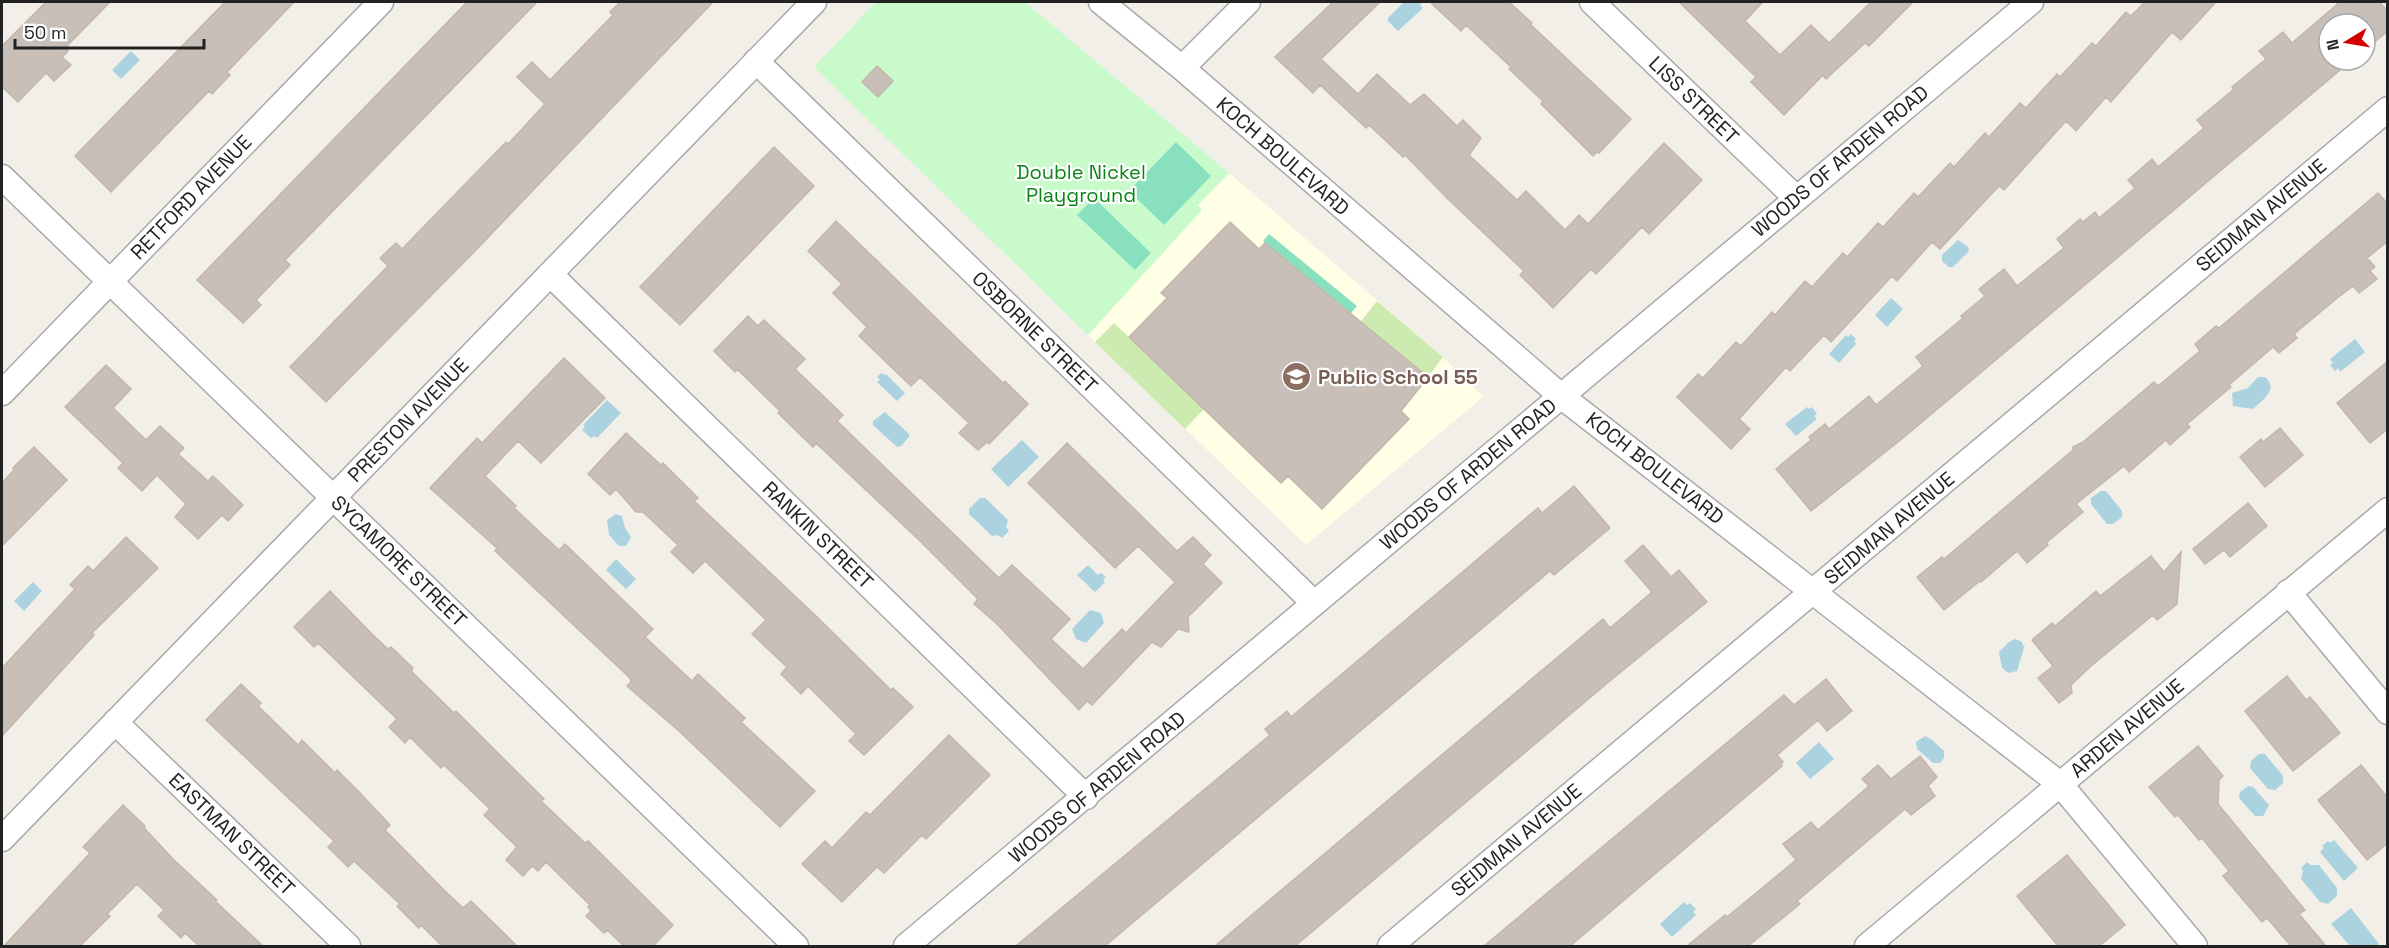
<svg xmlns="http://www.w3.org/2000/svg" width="2389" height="948" font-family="'Space Grotesk',sans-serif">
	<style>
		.education { fill: #ffffe5 }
		.grass { fill: #cdebb0 }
		.park { fill: #c8facc }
		.pitch { fill: #88e0be }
		.water { fill: #aad3df }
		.building { fill: #c7bfb8; stroke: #c4b6ab; stroke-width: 1.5 }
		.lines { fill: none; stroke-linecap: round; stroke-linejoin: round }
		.minor-casing { stroke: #a9a9a9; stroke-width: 27 }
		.minor { stroke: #fff; stroke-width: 24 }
		.labels { text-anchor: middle; stroke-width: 4.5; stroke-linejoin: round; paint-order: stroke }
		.street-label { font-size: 20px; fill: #222; stroke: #fff }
		.park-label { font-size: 20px; fill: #0c8416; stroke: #fff }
		.education-label { font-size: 20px; font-weight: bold; fill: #785e54; stroke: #fff; text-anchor: start }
	</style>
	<rect width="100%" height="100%" fill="#f2efe9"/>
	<!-- education -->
	<path class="education" d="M 1229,173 L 1443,357 L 1483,397 L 1306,545 L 1088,335 L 1201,210 L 1197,206 Z"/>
	<!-- grass -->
	<path class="grass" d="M 1377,301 L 1443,357 L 1428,377 L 1361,321 Z
		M 1114,323 L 1204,409 L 1185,429 L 1095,342 Z"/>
	<!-- park -->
	<path class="park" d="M 876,2 L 1025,2 L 1229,173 L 1198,205 L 1202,210 L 1088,335 L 814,67 Z"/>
	<!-- pitch -->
	<path class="pitch" d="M 1176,142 L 1211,176 L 1164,225 L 1129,191 Z
		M 1094,198 L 1151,253 L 1135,270 L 1077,215 Z
		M 1269,234 L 1357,306 L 1351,313 L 1263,241 Z"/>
	<!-- water -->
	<path class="water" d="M 1404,2 L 1423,2 L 1420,5 L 1423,8 L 1398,31 L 1388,21 L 1388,18 Z
		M 131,51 L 140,60 L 121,79 L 112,70 Z
		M 1958,240 L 1968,247 L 1969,251 L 1953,267 L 1949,267 L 1942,261 L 1942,255 Z
		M 1891,298 L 1903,309 L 1887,327 L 1875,315 Z
		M 1851,334 L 1856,339 L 1854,341 L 1856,344 L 1839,363 L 1829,354 L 1846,335 L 1848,337 Z
		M 2355,339 L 2365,352 L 2340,372 L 2338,368 L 2335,371 L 2330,365 L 2333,363 L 2330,359 Z
		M 881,373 L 884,375 L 886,374 L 905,393 L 897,401 L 877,382 L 880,380 L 877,377 Z
		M 2258,377 L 2265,377 C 2279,389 2263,400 2253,409 L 2233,406 L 2232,393 L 2248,388 Z
		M 607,400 L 621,413 L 597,438 L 594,436 L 591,438 L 582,430 L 585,427 L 583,425 Z
		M 1807,407 L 1809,409 L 1812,407 L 1817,414 L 1814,416 L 1817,419 L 1796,436 L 1785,424 Z
		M 885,412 L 909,434 L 909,437 L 901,446 L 897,447 L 873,425 L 873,421 Z
		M 1022,440 L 1039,457 L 1008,487 L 991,469 Z
		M 2101,491 L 2106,491 L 2122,511 L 2122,517 L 2113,524 L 2107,524 L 2091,504 L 2091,498 Z
		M 980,498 L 985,498 L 1008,520 L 1006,527 L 1009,531 L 1002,538 L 998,535 L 992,536 L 969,514 L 969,509 Z
		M 616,514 L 622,516 L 625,528 L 631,537 L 626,546 L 619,546 L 609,535 L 607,520 Z
		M 616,559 L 636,579 L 626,589 L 606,570 Z
		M 1088,565 L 1098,575 L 1101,573 L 1106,577 L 1103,580 L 1105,582 L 1095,592 L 1077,575 Z
		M 33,582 L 42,591 L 24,611 L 14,601 Z
		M 1090,610 L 1101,613 L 1104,623 L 1086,643 L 1076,639 L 1072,629 Z
		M 2015,639 L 2022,642 L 2024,648 L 2017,671 L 2008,673 L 2002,668 L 1999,652 L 2009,642 Z
		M 1925,736 L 1931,739 L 1944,751 L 1944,758 L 1940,763 L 1933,763 L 1917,749 L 1916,742 Z
		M 1819,742 L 1834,759 L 1810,779 L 1796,763 Z
		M 2259,754 L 2265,754 L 2283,776 L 2283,783 L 2275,790 L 2268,789 L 2250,768 L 2251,761 Z
		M 2248,786 L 2253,787 L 2269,805 L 2263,816 L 2255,816 L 2239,798 L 2240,792 Z
		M 2334,840 L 2358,868 L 2344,881 L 2320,852 L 2324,848 L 2322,846 L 2328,841 L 2330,843 Z
		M 2307,862 L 2311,865 L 2319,865 L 2337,888 L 2337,896 L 2328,904 L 2320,902 L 2301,879 L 2303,871 L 2301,868 Z
		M 1684,902 L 1687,905 L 1690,903 L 1696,909 L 1693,912 L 1696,915 L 1672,937 L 1660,924 Z
		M 2351,908 L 2379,944 L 2376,946 L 2350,946 L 2331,924 Z"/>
	<!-- building -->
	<path class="building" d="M 46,2 L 110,2 L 65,48 L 68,51 L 62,57 L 71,65 L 54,81 L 46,73 L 18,102 L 2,87 L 2,46 Z
		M 225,2 L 294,2 L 230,69 L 227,72 L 230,75 L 212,94 L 209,91 L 111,192 L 75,156 Z
		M 467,2 L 537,2 L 285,260 L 290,265 L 256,300 L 261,305 L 243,323 L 197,280 Z
		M 620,2 L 713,2 L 475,251 L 326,402 L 290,367 L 388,266 L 380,258 L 396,243 L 402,249 L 506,142 L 508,144 L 545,104 L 517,77 L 532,62 L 550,80 L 613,15 L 610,12 Z
		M 1333,2 L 1380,2 L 1321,59 L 1358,94 L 1377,74 L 1410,105 L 1424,94 L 1457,126 L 1463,120 L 1481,138 L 1469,155 L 1517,200 L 1526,191 L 1565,230 L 1579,215 L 1588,224 L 1664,143 L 1702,180 L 1649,234 L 1642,227 L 1596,274 L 1591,269 L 1553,308 L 1520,275 L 1524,271 L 1448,199 L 1405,155 L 1403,157 L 1369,125 L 1366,128 L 1320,85 L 1313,93 L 1275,57 Z
		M 1430,2 L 1509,2 L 1532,23 L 1531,25 L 1631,119 L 1599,153 L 1597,152 L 1593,156 L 1541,104 L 1543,101 L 1509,69 L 1511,67 L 1466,25 L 1461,31 Z
		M 1679,2 L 1763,2 L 1745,21 L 1780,55 L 1811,25 L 1829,43 L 1871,2 L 1913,2 L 1869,46 L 1865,43 L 1826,79 L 1823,75 L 1784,115 L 1751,82 L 1756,77 Z
		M 2145,2 L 2216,2 L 2181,40 L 2172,32 L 2111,102 L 2106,97 L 2076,131 L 2066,121 L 2004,190 L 1999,186 L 1940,249 L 1932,242 L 1897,281 L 1892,276 L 1831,342 L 1824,335 L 1790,371 L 1786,367 L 1739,419 L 1750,429 L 1731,449 L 1677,397 L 1698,374 L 1703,378 L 1736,342 L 1741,346 L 1772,312 L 1775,315 L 1805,281 L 1812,287 L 1843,253 L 1847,257 L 1878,223 L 1883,227 L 1914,193 L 1918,197 L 1950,163 L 1954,167 L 1985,133 L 1989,137 L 2020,103 L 2026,108 L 2057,74 L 2060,77 L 2092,43 L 2096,46 L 2126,12 L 2131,16 Z
		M 2340,2 L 2379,2 L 2388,11 L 2388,31 L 2365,50 L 2365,24 L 2329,24 L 2329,60 L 2352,60 L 1903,438 L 1811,511 L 1776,469 L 1811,440 L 1809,437 L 1825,424 L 1829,429 L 1869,396 L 1876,405 L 1923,366 L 1916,357 L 1963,318 L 1961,316 L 1985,296 L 1979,289 L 2004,269 L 2017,286 L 2064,248 L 2057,239 L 2080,219 L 2083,222 L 2095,212 L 2099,218 L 2135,188 L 2128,180 L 2152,159 L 2158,167 L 2204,128 L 2197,120 L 2234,89 L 2232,87 L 2266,59 L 2259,51 L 2283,32 L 2292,43 Z
		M 877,66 L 893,81 L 878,97 L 862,82 Z
		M 774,147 L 814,186 L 680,325 L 640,287 Z
		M 2378,193 L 2388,204 L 2388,241 L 2367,258 L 2375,267 L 2370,271 L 2377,279 L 2359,293 L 2353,286 L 2336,299 L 2294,334 L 2297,338 L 2279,353 L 2273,347 L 2229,385 L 2231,387 L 2187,424 L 2190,427 L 2170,445 L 2166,440 L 2129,472 L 2124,466 L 2076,504 L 2083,512 L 2046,543 L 2048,545 L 2027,563 L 2018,552 L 2016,552 L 1981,582 L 1980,581 L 1944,610 L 1917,577 L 1942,557 L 1944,559 L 2073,450 L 2073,447 L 2083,442 L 2154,382 L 2158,386 L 2200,351 L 2195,344 L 2216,326 L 2219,328 Z
		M 836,221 L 1003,383 L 1005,381 L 1028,404 L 989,444 L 987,442 L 978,450 L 959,433 L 969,423 L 920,377 L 911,386 L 859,336 L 867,327 L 833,293 L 842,284 L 808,251 Z
		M 1230,222 L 1259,249 L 1265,243 L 1428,377 L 1401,411 L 1409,419 L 1322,509 L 1288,476 L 1281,483 L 1129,337 L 1167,298 L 1161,293 Z
		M 748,316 L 758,326 L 764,320 L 805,359 L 795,369 L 843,415 L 837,421 L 999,578 L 1012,565 L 1070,619 L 1051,639 L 1083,669 L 1122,629 L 1126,633 L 1175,582 L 1138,546 L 1115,568 L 1028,483 L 1067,443 L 1177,551 L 1193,537 L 1211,555 L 1203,564 L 1222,583 L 1188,617 L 1189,632 L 1178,629 L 1161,647 L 1152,642 L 1092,705 L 1087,701 L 1079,710 L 996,623 L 974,604 L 978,599 L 918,539 L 816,443 L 813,447 L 778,413 L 780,411 L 737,369 L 735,372 L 714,351 Z
		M 564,358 L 605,398 L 541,463 L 518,441 L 485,476 L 516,506 L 514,508 L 559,550 L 565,544 L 653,629 L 645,637 L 692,681 L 698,674 L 745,718 L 741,722 L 815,791 L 780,827 L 680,732 L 627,686 L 631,682 L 630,678 L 495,551 L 497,548 L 430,488 L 477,438 L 482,443 Z
		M 2388,361 L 2388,429 L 2370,443 L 2337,403 Z
		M 106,365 L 131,389 L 113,408 L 146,440 L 160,426 L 184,448 L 178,454 L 208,481 L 213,476 L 243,505 L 228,521 L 222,515 L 198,539 L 175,517 L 186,504 L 157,475 L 142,491 L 118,468 L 123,463 L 65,407 Z
		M 2280,428 L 2303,455 L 2265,487 L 2240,457 L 2261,439 L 2263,442 Z
		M 626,433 L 661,465 L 663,463 L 698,498 L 694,501 L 815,615 L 891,690 L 893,688 L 913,707 L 864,755 L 849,741 L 856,734 L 808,686 L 801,694 L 781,674 L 787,667 L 752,634 L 766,620 L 705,561 L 693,573 L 671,552 L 678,545 L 643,512 L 636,512 L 616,489 L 610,495 L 588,474 Z
		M 34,447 L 67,480 L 2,546 L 2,483 L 14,470 L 13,468 Z
		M 1574,486 L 1610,528 L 1554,575 L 1550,571 L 1105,946 L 1016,946 L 1270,735 L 1265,729 L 1287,711 L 1291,717 L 1538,508 L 1542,513 Z
		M 2248,503 L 2267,526 L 2230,557 L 2224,550 L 2205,564 L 2193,549 Z
		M 126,537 L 158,568 L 92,633 L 94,635 L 2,736 L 2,668 L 75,589 L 70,585 L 88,566 L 93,571 Z
		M 1643,545 L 1671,577 L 1679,570 L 1707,602 L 1611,680 L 1295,946 L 1215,946 L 1603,619 L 1610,628 L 1652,592 L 1625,561 Z
		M 2181,552 L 2177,604 L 2157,620 L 2153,615 L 2091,666 L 2071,685 L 2072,693 L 2059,703 L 2038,678 L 2053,666 L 2032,640 L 2052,623 L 2055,626 L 2096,591 L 2100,596 L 2151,556 L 2164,572 Z
		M 330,591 L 373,635 L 388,649 L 391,647 L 413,668 L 411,671 L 454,713 L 456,711 L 544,799 L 541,801 L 585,843 L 588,841 L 673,925 L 653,946 L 624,946 L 607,930 L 604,933 L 586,916 L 591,911 L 588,907 L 590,905 L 546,862 L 538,871 L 532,866 L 523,876 L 506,860 L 517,847 L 484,815 L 490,809 L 444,765 L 441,768 L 410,737 L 405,743 L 389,727 L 397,719 L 318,643 L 314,647 L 294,627 Z
		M 2287,676 L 2306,700 L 2310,697 L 2340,733 L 2293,771 L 2245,711 Z
		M 1826,679 L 1852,711 L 1827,731 L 1818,720 L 1777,755 L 1783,762 L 1781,764 L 1782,766 L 1570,946 L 1484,946 L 1784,695 L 1794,705 Z
		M 241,684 L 261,703 L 258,706 L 298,745 L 302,740 L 335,773 L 337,770 L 359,792 L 390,825 L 385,830 L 444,890 L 463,908 L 471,901 L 517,946 L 442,946 L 421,925 L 419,928 L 397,906 L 400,904 L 354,861 L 348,867 L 328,847 L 334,841 L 206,720 Z
		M 949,735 L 990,775 L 926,839 L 922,835 L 884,873 L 877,867 L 842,902 L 802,864 L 825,841 L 832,848 L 866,812 L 870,815 Z
		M 2198,746 L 2223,776 L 2219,780 L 2218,804 L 2305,910 L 2299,914 L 2326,946 L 2291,946 L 2267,918 L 2262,922 L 2223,876 L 2229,871 L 2202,838 L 2199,840 L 2178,815 L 2175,817 L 2149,787 Z
		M 1920,756 L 1937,777 L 1928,786 L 1935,796 L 1911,815 L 1905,809 L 1797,901 L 1800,904 L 1748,946 L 1687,946 L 1725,915 L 1727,917 L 1796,860 L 1783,844 L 1811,822 L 1818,830 L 1869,786 L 1862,779 L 1878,765 L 1891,779 Z
		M 2361,765 L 2388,798 L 2388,843 L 2367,860 L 2318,800 Z
		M 123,805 L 145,826 L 144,828 L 174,860 L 217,900 L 215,901 L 263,946 L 199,946 L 185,933 L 181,938 L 158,916 L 164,910 L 137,884 L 107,914 L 110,916 L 80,946 L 4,946 L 90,853 L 83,847 Z
		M 2067,855 L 2125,925 L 2099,946 L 2058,946 L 2017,896 Z"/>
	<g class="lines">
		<defs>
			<path id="minor" d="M 1101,2 L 1182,68 L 1561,396 L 2060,784 L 2195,946
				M 1592,2 L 1796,198
				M 756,61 L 1314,603
				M 1182,68 L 1248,2
				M 2,177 L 796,946
				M 550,274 L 1086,797
				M 2,393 L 381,2
				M 2288,592 L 2388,712
				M 115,722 L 348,946
				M 2,839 L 814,2
				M 906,946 L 2031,2
				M 1390,946 L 2388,109
				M 1867,946 L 2388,510"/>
		</defs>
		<!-- minor casing -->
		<use href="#minor" class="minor-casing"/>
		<!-- minor -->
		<use href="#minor" class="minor"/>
	</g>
	<!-- icons -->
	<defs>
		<symbol id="school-disc" viewBox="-11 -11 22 22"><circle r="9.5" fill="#8d6e63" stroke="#fff"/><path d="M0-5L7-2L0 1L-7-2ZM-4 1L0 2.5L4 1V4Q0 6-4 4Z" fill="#fff"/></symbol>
	</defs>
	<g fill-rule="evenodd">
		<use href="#school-disc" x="1280" y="360" width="33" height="33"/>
	</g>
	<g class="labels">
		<!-- street labels -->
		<g class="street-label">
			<text transform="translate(1694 100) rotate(44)" y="7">LISS STREET</text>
			<text transform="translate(1283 156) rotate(41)" y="7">KOCH BOULEVARD</text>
			<text transform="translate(1840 161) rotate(-40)" y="7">WOODS OF ARDEN ROAD</text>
			<text transform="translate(191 197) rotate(-46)" y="7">RETFORD AVENUE</text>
			<text transform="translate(2261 215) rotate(-40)" y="7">SEIDMAN AVENUE</text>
			<text transform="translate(1035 332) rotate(44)" y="7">OSBORNE STREET</text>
			<text transform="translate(408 420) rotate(-46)" y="7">PRESTON AVENUE</text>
			<text transform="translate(1655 468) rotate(38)" y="7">KOCH BOULEVARD</text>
			<text transform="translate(1468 474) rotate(-40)" y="7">WOODS OF ARDEN ROAD</text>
			<text transform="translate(1889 528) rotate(-40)" y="7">SEIDMAN AVENUE</text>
			<text transform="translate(818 535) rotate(44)" y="7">RANKIN STREET</text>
			<text transform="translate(399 561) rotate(44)" y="7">SYCAMORE STREET</text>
			<text transform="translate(2127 728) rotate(-40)" y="7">ARDEN AVENUE</text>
			<text transform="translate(1097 787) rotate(-40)" y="7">WOODS OF ARDEN ROAD</text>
			<text transform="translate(232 834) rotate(44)" y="7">EASTMAN STREET</text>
			<text transform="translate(1516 840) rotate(-40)" y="7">SEIDMAN AVENUE</text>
		</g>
		<!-- park labels -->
		<g class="park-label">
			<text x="1081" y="179">Double Nickel<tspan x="1081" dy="23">Playground</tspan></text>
		</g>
		<!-- education labels -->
		<g class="education-label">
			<text x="1318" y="384">Public School 55</text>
		</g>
	</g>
	<!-- border -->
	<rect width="2389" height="948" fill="none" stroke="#222222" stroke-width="6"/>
	<!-- north arrow -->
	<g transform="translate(2347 42) rotate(259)"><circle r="28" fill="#ffffff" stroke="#a7a7a7" stroke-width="1.5"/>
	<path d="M0-4.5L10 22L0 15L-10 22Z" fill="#d40000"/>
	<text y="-9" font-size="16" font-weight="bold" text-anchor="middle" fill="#222222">N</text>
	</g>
	<!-- scale -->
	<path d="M15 39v9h189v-9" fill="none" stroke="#222222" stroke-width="3"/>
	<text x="24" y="39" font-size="18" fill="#222222" stroke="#ffffff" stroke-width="4.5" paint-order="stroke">50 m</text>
</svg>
